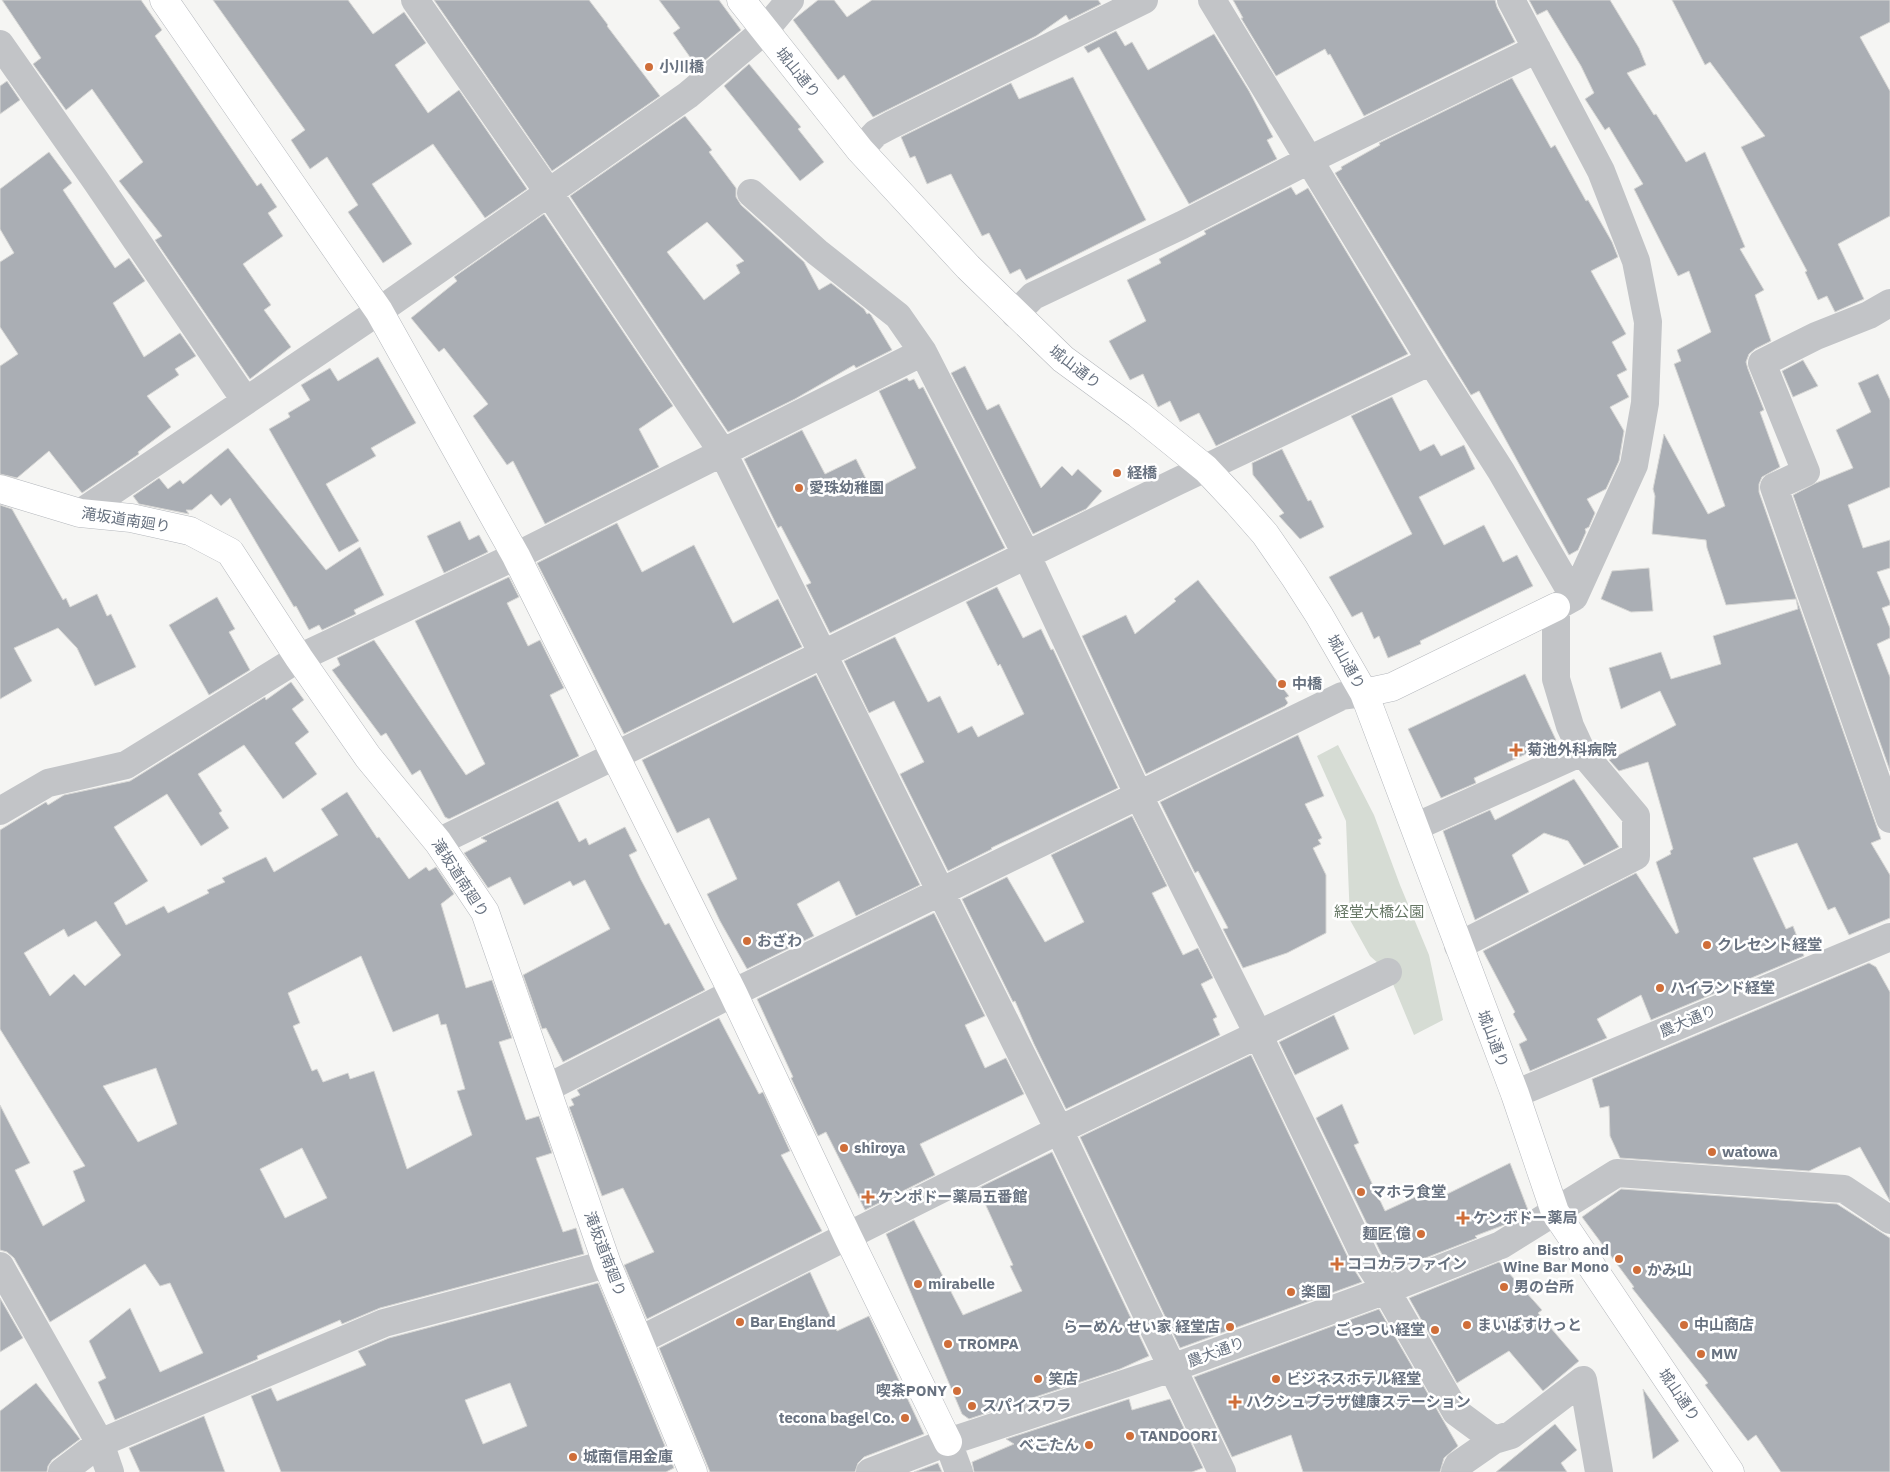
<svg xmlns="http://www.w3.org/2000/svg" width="1890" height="1472" font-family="'IBM Plex Sans','Noto Sans JP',sans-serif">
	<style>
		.green { fill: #d6dcd4 }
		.building { fill: #aaaeb4; stroke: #d7d7d5; fill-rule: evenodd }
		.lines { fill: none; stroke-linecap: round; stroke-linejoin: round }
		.secondary-casing { stroke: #b4b7bc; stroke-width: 29 }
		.street { stroke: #c2c4c7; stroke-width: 28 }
		.secondary { stroke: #fff; stroke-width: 28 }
		.poi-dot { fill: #cf6e39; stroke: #fff; stroke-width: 2 }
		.labels { text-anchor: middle; stroke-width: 5; stroke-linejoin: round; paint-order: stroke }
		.poi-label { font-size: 15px; font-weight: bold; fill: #687280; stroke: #fff; text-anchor: start }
		.street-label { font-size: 15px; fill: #687280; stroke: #fff }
		.park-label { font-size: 15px; fill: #677866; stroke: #fff }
	</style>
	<rect width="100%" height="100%" fill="#f5f5f3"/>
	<!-- green -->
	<path class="green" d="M 1338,745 L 1374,815 L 1400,885 L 1429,955 L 1443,1020 L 1414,1035 L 1388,972 L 1370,956 L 1350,920 L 1346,821 L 1317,756 Z"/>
	<!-- building -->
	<path class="building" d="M 2,0 L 141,0 L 162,30 L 155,36 L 257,186 L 261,183 L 277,207 L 268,213 L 283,236 L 243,264 L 271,305 L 264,310 L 291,347 L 250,379 L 155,240 L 162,236 L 119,181 L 143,162 L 92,89 L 66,110 L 33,64 L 41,58 Z
		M 213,0 L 348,0 L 373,34 L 404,12 L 426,43 L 395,65 L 428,113 L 459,90 L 527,189 L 485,218 L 433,144 L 372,184 L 412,244 L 383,263 L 348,212 L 358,205 L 327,157 L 310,169 L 291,140 L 305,130 Z
		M 434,0 L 589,0 L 608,25 L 607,26 L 660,96 L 552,171 Z
		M 659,0 L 719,0 L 741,30 L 697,67 L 673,33 L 680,28 Z
		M 818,0 L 834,0 L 847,17 L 872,0 L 1098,0 L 1101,4 L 1069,20 L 1066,15 L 1036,36 L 873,117 L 844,75 L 838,80 L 793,20 Z
		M 1233,0 L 1495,0 L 1497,7 L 1515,42 L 1364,116 L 1330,54 L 1328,55 L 1325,49 L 1276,76 L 1241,18 L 1243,18 Z
		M 1529,0 L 1610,0 L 1639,48 L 1646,65 L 1627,73 L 1654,115 L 1656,114 L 1686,162 L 1705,152 L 1745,247 L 1740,249 L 1764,290 L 1755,295 L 1771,341 L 1755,349 L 1749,354 L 1746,362 L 1748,369 L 1764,410 L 1760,412 L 1780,467 L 1762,477 L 1759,484 L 1759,492 L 1881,839 L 1871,843 L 1890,875 L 1890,918 L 1849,935 L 1835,907 L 1828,910 L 1797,843 L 1753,858 L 1786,929 L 1793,926 L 1804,956 L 1651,1020 L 1641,995 L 1597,1019 L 1607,1038 L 1530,1071 L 1519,1044 L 1527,1040 L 1513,1014 L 1515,1012 L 1483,951 L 1636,873 L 1676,934 L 1679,932 L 1656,862 L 1671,854 L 1670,851 L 1673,849 L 1648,762 L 1619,771 L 1609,760 L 1676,725 L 1660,691 L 1621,709 L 1609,668 L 1661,652 L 1671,679 L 1721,664 L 1713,636 L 1798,609 L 1796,599 L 1726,605 L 1707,548 L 1706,540 L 1652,534 L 1655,496 L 1653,489 L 1664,434 L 1708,514 L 1725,506 L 1674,364 L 1681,361 L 1677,350 L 1711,332 L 1689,271 L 1678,276 L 1634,189 L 1643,184 L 1609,127 L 1605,130 L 1585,99 L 1594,93 L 1581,66 L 1547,10 L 1537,15 Z
		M 1672,0 L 1890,0 L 1890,22 L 1860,37 L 1890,91 L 1890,216 L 1838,244 L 1864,299 L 1835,312 L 1827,296 L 1818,300 L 1805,272 L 1807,271 L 1741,147 L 1765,136 L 1710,62 L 1705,65 Z
		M 1116,31 L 1125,46 L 1132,42 L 1148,70 L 1214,34 L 1249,91 L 1273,137 L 1267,140 L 1277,159 L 1189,204 L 1099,47 L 1088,53 L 1084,47 Z
		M 749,64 L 801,127 L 798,129 L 824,162 L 800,181 L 724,86 Z
		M 1073,77 L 1146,220 L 1026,280 L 1020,269 L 1010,274 L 989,233 L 982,236 L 951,174 L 927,184 L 915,156 L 910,158 L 901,137 L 1011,83 L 1019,99 Z
		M 1512,78 L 1551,148 L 1555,145 L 1586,201 L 1588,200 L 1612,242 L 1618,257 L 1591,271 L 1626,334 L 1612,342 L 1627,370 L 1617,375 L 1629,397 L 1610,407 L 1624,431 L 1619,461 L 1606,489 L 1587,499 L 1595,513 L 1589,527 L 1585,529 L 1586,532 L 1578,550 L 1569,555 L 1479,391 L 1471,395 L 1335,173 L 1342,169 L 1341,167 L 1380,145 L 1379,143 Z
		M 7,81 L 20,100 L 0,114 L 0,86 Z
		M 685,116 L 712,150 L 709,152 L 736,188 L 736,197 L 741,205 L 804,262 L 819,290 L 831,283 L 864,309 L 867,314 L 869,313 L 871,315 L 892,350 L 856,368 L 854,365 L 795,399 L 728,432 L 570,196 ZM 707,222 L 744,261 L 736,265 L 740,273 L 704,300 L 667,252 Z
		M 49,152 L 72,183 L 63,190 L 115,268 L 129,258 L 145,281 L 113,303 L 144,357 L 180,333 L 196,356 L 175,369 L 179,375 L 147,396 L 171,427 L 138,452 L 139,454 L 82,493 L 49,451 L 17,478 L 0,474 L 0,366 L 18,354 L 0,327 L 0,262 L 14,253 L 0,229 L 0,189 Z
		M 1291,187 L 1296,195 L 1308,188 L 1408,354 L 1216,446 L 1199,413 L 1180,422 L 1170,401 L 1158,407 L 1143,374 L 1130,380 L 1109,341 L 1146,321 L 1127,280 L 1161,263 L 1159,259 L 1206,234 L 1204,231 Z
		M 544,214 L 673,406 L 639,429 L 659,467 L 545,524 L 513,461 L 507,465 L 473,416 L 488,404 L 444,348 L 439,352 L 411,318 L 457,281 L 454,277 Z
		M 378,357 L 416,423 L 371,448 L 376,456 L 326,484 L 359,541 L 339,552 L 269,429 L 290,417 L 288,413 L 310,400 L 301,385 L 330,368 L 338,381 Z
		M 1803,360 L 1818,386 L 1793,397 L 1782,371 Z
		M 965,366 L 987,410 L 999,404 L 1041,488 L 1062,466 L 1072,476 L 1078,469 L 1102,491 L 1086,509 L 1033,534 L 951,373 Z
		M 1878,374 L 1890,400 L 1890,487 L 1848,505 L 1863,548 L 1890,540 L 1890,568 L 1877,572 L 1890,602 L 1890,605 L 1882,608 L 1890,628 L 1890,638 L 1877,644 L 1890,677 L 1890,771 L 1793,495 L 1816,483 L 1853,468 L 1836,430 L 1871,412 L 1858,383 Z
		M 907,378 L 909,381 L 914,379 L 919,389 L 923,387 L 1005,548 L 830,633 L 806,585 L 811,583 L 781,526 L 778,528 L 744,459 L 802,430 L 825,474 L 856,459 L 872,491 L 916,468 L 879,391 Z
		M 1392,397 L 1420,451 L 1434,444 L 1441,456 L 1464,445 L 1475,469 L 1419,497 L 1444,545 L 1484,525 L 1503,562 L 1517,555 L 1533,586 L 1420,641 L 1421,644 L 1388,658 L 1379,636 L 1374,639 L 1362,612 L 1352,617 L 1329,577 L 1412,534 L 1351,416 Z
		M 228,448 L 326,570 L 360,547 L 384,595 L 354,610 L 356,614 L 322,630 L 319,625 L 309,630 L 296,606 L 294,607 L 230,498 L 221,506 L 211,494 L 192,510 L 186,510 L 189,514 L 139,504 L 133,496 L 159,478 L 168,489 L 180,480 L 183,484 Z
		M 1282,449 L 1308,501 L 1311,500 L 1324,527 L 1300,539 L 1279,516 L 1284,513 L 1253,475 L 1252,463 Z
		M 0,505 L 12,509 L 63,600 L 66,598 L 70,607 L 97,594 L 107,616 L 111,614 L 136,667 L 95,686 L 77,648 L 58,628 L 14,648 L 32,681 L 0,699 Z
		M 460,521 L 469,540 L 479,535 L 488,552 L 444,573 L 427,536 Z
		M 617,523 L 642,572 L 694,545 L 733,623 L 778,599 L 802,647 L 624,734 L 537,563 Z
		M 1649,568 L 1653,611 L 1631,612 L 1601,599 L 1612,571 Z
		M 509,577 L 519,597 L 507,603 L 528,646 L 540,640 L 564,688 L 550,695 L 579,756 L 449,819 L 445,817 L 420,770 L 412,775 L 386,733 L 381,736 L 332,670 L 340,665 L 337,658 L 374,640 L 466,775 L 485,764 L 415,621 Z
		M 1198,580 L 1289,696 L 1285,698 L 1288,703 L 1285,706 L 1146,774 L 1082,636 L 1126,615 L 1135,634 L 1176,601 L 1174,599 Z
		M 997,587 L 1023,638 L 1041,629 L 1051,650 L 1053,649 L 1118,788 L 991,848 L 992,849 L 948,871 L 900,774 L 924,762 L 894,701 L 869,713 L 844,661 L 895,637 L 928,702 L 940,696 L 958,733 L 972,726 L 978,737 L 1024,714 L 1000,664 L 998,666 L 966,602 Z
		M 217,597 L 235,629 L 229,632 L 250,670 L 209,695 L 169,625 Z
		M 1525,674 L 1556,740 L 1474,778 L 1476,783 L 1441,798 L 1408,729 Z
		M 816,675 L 920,885 L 856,916 L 839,881 L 797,904 L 814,936 L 747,969 L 720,921 L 707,894 L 737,879 L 709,818 L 677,833 L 642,760 Z
		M 291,682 L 304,700 L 292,709 L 309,732 L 295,743 L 317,774 L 283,799 L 244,745 L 198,774 L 222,811 L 219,813 L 229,828 L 201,846 L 167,794 L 114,827 L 148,881 L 114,903 L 126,925 L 164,906 L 168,913 L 209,893 L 207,890 L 225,882 L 222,878 L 266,857 L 274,872 L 338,835 L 321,809 L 347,792 L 377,838 L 379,837 L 409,879 L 426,867 L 429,871 L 436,867 L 454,894 L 441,904 L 466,988 L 492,980 L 512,1038 L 499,1042 L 526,1120 L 539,1116 L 552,1153 L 536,1158 L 563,1232 L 576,1228 L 584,1254 L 380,1308 L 342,1324 L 340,1320 L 257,1356 L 258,1359 L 115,1420 L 98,1382 L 106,1378 L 89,1341 L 130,1308 L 160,1372 L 203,1353 L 170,1283 L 160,1286 L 145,1264 L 50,1322 L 14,1258 L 7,1252 L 0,1250 L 0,1105 L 30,1163 L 15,1170 L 43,1226 L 85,1201 L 73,1171 L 85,1166 L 0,1029 L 0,830 L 46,802 L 48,805 L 64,795 L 130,781 L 265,697 L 266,700 ZM 96,921 L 121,955 L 85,986 L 74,974 L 50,996 L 24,953 L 64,929 L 68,937 ZM 361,956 L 393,1032 L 438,1014 L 441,1025 L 446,1024 L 465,1089 L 457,1091 L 472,1135 L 407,1169 L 374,1071 L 350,1079 L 348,1073 L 323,1082 L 317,1069 L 312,1071 L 293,1026 L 300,1023 L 288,993 ZM 156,1068 L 177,1124 L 138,1142 L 103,1086 ZM 302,1148 L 327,1198 L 285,1218 L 260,1169 Z
		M 1298,735 L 1324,796 L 1305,804 L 1322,838 L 1318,840 L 1321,844 L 1313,848 L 1326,875 L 1326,933 L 1287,953 L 1243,968 L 1223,929 L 1228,928 L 1198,871 L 1195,873 L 1160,802 Z
		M 1574,779 L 1619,847 L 1584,865 L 1568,841 L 1544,833 L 1512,855 L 1529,892 L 1475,920 L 1443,831 L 1490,810 L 1495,820 Z
		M 558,801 L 579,842 L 586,838 L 589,845 L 625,827 L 637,851 L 629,855 L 641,880 L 665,925 L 669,923 L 705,990 L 563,1062 L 546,1028 L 542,1029 L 523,975 L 610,929 L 585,880 L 573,886 L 570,881 L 524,905 L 510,877 L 488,888 L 464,853 L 487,841 L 481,838 Z
		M 1132,816 L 1167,886 L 1152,893 L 1183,955 L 1198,948 L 1213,978 L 1201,984 L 1217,1017 L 1213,1019 L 1220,1035 L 1066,1109 L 1034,1044 L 1015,1001 L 1013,1002 L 962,899 L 1007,877 L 1045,942 L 1084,922 L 1051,855 Z
		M 934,913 L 985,1016 L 965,1025 L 985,1068 L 1006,1058 L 1024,1094 L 920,1144 L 935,1175 L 865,1210 L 826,1132 L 818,1136 L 791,1078 L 793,1077 L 757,999 Z
		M 1869,963 L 1876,967 L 1890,992 L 1890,1201 L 1860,1147 L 1809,1171 L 1620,1158 L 1610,1136 L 1609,1106 L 1600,1108 L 1592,1079 Z
		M 1334,1015 L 1349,1049 L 1295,1075 L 1279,1042 Z
		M 719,1018 L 759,1094 L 763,1092 L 790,1151 L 781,1155 L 822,1231 L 647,1319 L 624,1265 L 654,1252 L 623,1188 L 602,1196 L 569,1107 L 574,1105 L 571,1099 L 580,1095 L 577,1090 Z
		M 1251,1055 L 1352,1266 L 1362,1282 L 1180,1348 L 1080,1137 Z
		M 1342,1104 L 1359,1143 L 1354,1145 L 1385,1211 L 1435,1188 L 1439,1198 L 1510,1163 L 1528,1210 L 1504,1225 L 1475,1236 L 1477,1238 L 1392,1271 L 1380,1251 L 1316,1118 Z
		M 1052,1152 L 1149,1356 L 1120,1369 L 969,1419 L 962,1414 L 886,1234 L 914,1220 L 963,1315 L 1022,1291 L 1010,1266 L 1013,1265 L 978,1188 Z
		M 1621,1189 L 1837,1204 L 1890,1238 L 1890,1472 L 1781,1472 L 1756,1435 L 1748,1441 L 1705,1385 L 1708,1383 L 1632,1288 L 1634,1287 L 1582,1217 Z
		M 1499,1262 L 1542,1310 L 1538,1313 L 1579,1361 L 1543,1391 L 1509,1351 L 1457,1383 L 1409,1298 Z
		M 810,1272 L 837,1331 L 869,1316 L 924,1434 L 864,1457 L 858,1463 L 855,1472 L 710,1472 L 659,1348 Z
		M 598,1283 L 674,1468 L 666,1472 L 281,1472 L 251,1396 L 271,1388 L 277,1401 L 366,1365 L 358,1351 L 389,1338 ZM 510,1383 L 527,1426 L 483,1444 L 465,1400 Z
		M 0,1298 L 23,1338 L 0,1352 Z
		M 1379,1309 L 1458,1446 L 1444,1458 L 1440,1472 L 1303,1472 L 1291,1435 L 1232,1457 L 1194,1377 Z
		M 36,1383 L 80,1439 L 52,1460 L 48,1466 L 47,1472 L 0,1472 L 0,1411 Z
		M 1643,1389 L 1679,1441 L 1653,1459 Z
		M 1129,1399 L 1132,1410 L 1170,1399 L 1203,1468 L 1192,1472 L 974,1472 L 972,1462 L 1014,1444 L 1006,1439 Z
		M 204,1416 L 225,1472 L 140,1472 L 129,1448 Z
		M 1555,1424 L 1577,1450 L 1561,1463 L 1567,1472 L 1496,1472 Z
		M 938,1463 L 942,1472 L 914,1472 Z"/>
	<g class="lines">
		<defs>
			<path id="secondary" d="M 164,0 L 379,311 L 516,556 L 733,993 L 848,1237 L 948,1442
				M 741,0 L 860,150 L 968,267 L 1063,359 L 1138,414 L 1206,469 L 1237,502 L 1265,534 L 1294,576 L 1319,615 L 1364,693 L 1515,1094 L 1555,1212 L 1730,1472
				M 0,489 L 80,513 L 131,518 L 190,531 L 230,552 L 299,658 L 368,757 L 438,842 L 485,912 L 607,1264 L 693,1472
				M 1364,693 L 1392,687 L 1556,607"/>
		</defs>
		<!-- secondary casing -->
		<use href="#secondary" class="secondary-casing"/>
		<!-- street -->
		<path class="street" d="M 415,0 L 549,193 L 723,453 L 1059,1130 L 1222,1472
			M 1212,0 L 1431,361 L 1501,471 L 1574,597
			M 0,44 L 96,181 L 245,400
			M 860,150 L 876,133 L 891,125 L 1144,0
			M 751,193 L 817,252 L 898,316 L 923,352 L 1027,556 L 1139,796 L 1258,1034 L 1366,1259 L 1386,1290 L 1456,1412 L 1494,1440
			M 1890,303 L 1869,315 L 1816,336 L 1762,363 L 1806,472 L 1774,487 L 1890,819
			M 1015,314 L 1033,296 L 1052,287 L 1182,225 L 1309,160 L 1537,49
			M 80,513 L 379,311 L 688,95 L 764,31 L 790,0
			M 0,811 L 48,783 L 126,765 L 299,658 L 516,556 L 923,352
			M 1415,827 L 1582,752
			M 438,842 L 1176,482 L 1431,361
			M 1458,946 L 1636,856 L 1636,816 L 1582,752 L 1570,726 L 1556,679 L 1556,607 L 1574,597 L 1634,465 L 1645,403 L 1648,322 L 1636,261 L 1601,171 L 1511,0
			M 547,1088 L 733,993 L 1342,696 L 1364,693
			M 1515,1094 L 1890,937
			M 0,1266 L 100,1443 L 110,1472
			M 640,1340 L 1059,1130 L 1388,972
			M 948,1442 L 959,1472
			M 62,1472 L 100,1443 L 384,1323 L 607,1264
			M 870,1472 L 948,1442 L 1172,1368 L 1386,1290 L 1501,1245 L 1617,1173 L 1844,1189 L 1890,1220
			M 1455,1472 L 1458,1465 L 1494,1440 L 1511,1435 L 1583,1380 L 1599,1472"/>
		<!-- secondary -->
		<use href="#secondary" class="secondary"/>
	</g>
	<!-- markers -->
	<g class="poi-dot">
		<circle cx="649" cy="67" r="5"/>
		<circle cx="1117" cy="473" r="5"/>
		<circle cx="799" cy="488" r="5"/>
		<circle cx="1282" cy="684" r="5"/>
		<path d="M1513.5 742.5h5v5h5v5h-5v5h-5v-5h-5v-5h5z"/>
		<circle cx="747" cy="941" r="5"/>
		<circle cx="1707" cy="945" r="5"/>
		<circle cx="1660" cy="988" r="5"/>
		<circle cx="844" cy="1148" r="5"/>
		<circle cx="1712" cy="1152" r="5"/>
		<circle cx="1361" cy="1192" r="5"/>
		<path d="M865.5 1189.5h5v5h5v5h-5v5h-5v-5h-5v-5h5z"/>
		<path d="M1460.5 1210.5h5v5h5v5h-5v5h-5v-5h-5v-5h5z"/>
		<circle cx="1421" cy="1234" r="5"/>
		<circle cx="1619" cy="1259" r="5"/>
		<path d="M1334.5 1256.5h5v5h5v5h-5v5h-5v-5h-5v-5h5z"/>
		<circle cx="1637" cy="1270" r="5"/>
		<circle cx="918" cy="1284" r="5"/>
		<circle cx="1504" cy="1287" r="5"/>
		<circle cx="1291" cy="1292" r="5"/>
		<circle cx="740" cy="1322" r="5"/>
		<circle cx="1467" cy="1325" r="5"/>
		<circle cx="1684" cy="1325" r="5"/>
		<circle cx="1230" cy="1327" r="5"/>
		<circle cx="1435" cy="1330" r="5"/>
		<circle cx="948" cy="1344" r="5"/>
		<circle cx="1701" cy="1354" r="5"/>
		<circle cx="1038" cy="1379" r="5"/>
		<circle cx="1276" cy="1379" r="5"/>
		<circle cx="957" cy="1391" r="5"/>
		<path d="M1232.5 1394.5h5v5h5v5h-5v5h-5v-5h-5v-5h5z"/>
		<circle cx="972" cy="1406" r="5"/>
		<circle cx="905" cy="1418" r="5"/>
		<circle cx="1130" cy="1436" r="5"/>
		<circle cx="1089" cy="1445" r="5"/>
		<circle cx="573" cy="1457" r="5"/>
	</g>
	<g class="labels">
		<!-- poi labels -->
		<g class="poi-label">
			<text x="659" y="72">小川橋</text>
			<text x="1127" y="478">経橋</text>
			<text x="809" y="493">愛珠幼稚園</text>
			<text x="1292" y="689">中橋</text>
			<text x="1527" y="755">菊池外科病院</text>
			<text x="757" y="946">おざわ</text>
			<text x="1717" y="950">クレセント経堂</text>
			<text x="1670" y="993">ハイランド経堂</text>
			<text x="854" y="1153">shiroya</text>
			<text x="1722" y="1157">watowa</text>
			<text x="1371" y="1197">マホラ食堂</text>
			<text x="878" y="1202">ケンポドー薬局五番館</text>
			<text x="1473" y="1223">ケンボドー薬局</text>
			<text x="1411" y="1239" text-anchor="end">麺匠 億</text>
			<text x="1609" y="1255" text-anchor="end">Bistro and<tspan x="1609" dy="17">Wine Bar Mono</tspan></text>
			<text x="1347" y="1269">ココカラファイン</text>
			<text x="1647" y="1275">かみ山</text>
			<text x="928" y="1289">mirabelle</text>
			<text x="1514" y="1292">男の台所</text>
			<text x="1301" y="1297">楽園</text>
			<text x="750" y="1327">Bar England</text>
			<text x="1477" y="1330">まいばすけっと</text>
			<text x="1694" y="1330">中山商店</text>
			<text x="1220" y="1332" text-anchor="end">らーめん せい家 経堂店</text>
			<text x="1425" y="1335" text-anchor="end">ごっつい経堂</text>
			<text x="958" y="1349">TROMPA</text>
			<text x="1711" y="1359">MW</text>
			<text x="1048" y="1384">笑店</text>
			<text x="1286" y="1384">ビジネスホテル経堂</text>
			<text x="947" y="1396" text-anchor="end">喫茶PONY</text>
			<text x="1246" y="1407">ハクシュプラザ健康ステーション</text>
			<text x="982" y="1411">スパイスワラ</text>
			<text x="895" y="1423" text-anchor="end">tecona bagel Co.</text>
			<text x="1140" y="1441">TANDOORI</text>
			<text x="1079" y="1450" text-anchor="end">べこたん</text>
			<text x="583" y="1462">城南信用金庫</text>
		</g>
		<!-- street labels -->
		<g class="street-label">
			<text transform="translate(798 73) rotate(51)" y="5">城山通り</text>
			<text transform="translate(1075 367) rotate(38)" y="5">城山通り</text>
			<text transform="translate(126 520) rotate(9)" y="5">滝坂道南廻り</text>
			<text transform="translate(1346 662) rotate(61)" y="5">城山通り</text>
			<text transform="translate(460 878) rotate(57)" y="5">滝坂道南廻り</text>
			<text transform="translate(1688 1021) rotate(-23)" y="5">農大通り</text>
			<text transform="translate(1493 1039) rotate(69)" y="5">城山通り</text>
			<text transform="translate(605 1254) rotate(69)" y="5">滝坂道南廻り</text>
			<text transform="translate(1216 1352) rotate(-20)" y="5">農大通り</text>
			<text transform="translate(1679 1395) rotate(56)" y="5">城山通り</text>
		</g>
		<!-- park labels -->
		<g class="park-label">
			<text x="1379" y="917">経堂大橋公園</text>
		</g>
	</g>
</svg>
